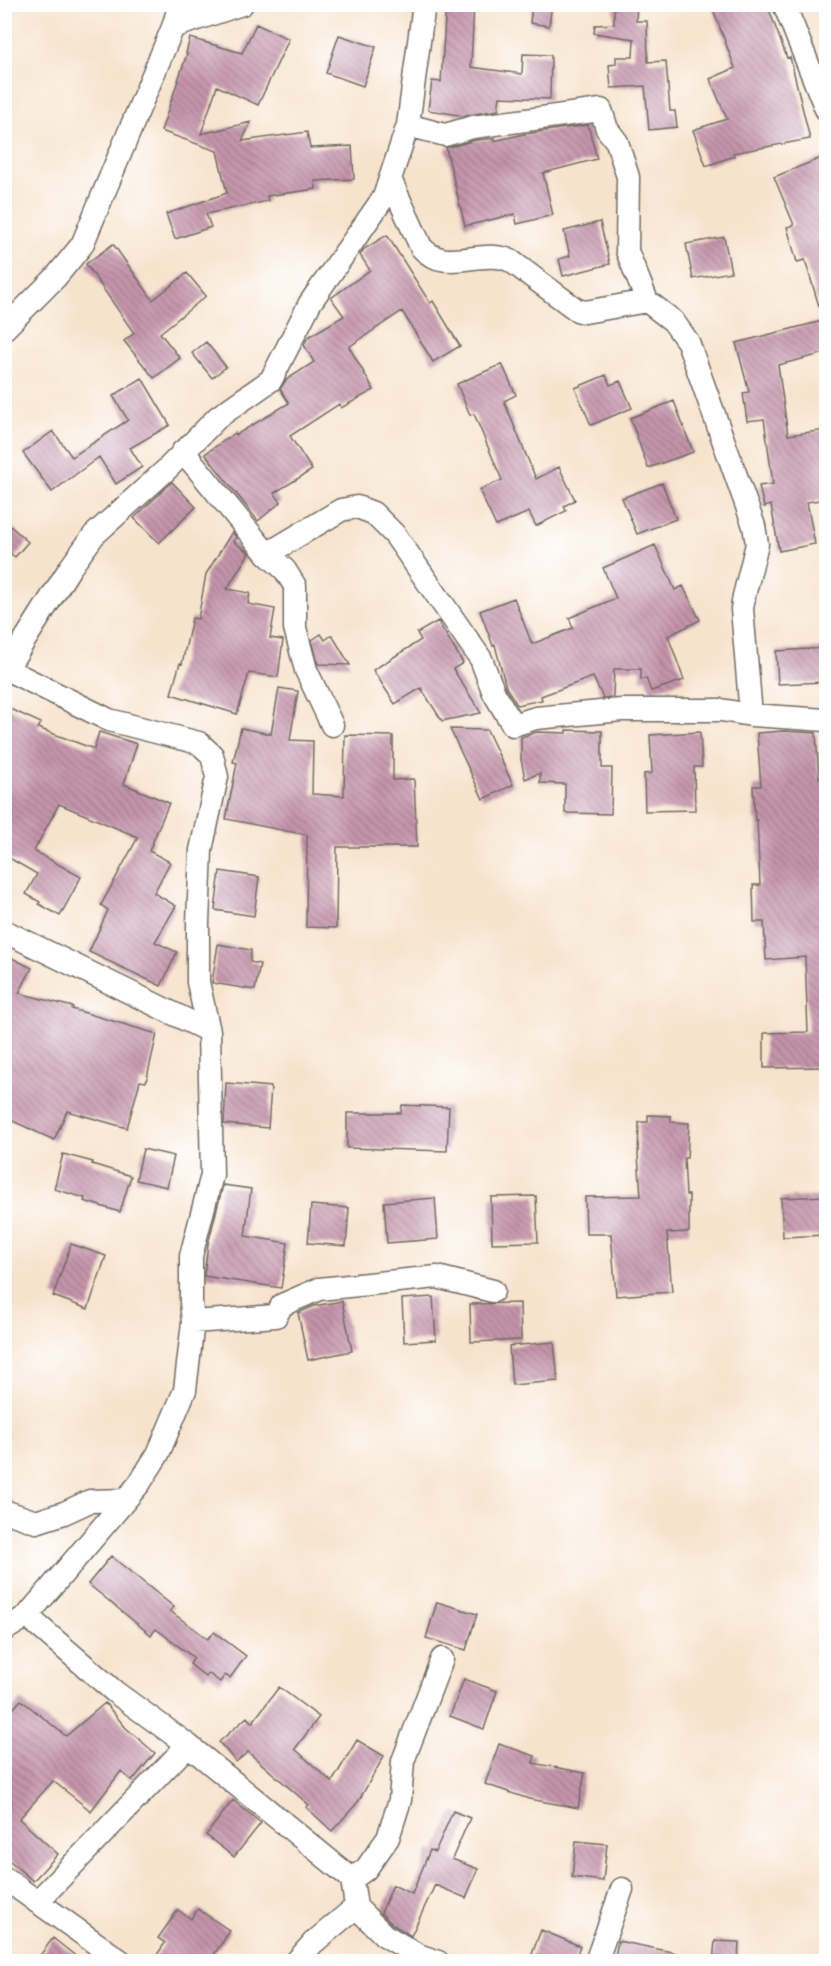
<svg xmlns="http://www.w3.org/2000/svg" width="831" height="1966" font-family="'Gochi Hand',sans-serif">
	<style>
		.building { fill: url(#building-back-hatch) }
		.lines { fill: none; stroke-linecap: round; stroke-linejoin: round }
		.street-casing { stroke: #726b64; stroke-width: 25 }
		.street { stroke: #fff; stroke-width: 22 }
	</style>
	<defs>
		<pattern id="building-back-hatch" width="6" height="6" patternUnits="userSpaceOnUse" patternTransform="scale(1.5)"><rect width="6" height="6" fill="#c594ac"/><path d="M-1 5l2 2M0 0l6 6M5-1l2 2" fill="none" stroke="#a0798c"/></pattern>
	</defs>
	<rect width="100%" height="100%" fill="#fff"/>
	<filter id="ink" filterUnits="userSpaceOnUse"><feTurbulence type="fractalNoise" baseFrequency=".0167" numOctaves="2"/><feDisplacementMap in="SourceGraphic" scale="12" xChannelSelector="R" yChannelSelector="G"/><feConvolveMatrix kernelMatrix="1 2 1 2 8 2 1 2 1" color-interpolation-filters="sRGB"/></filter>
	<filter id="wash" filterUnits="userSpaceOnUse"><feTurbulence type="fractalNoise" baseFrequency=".008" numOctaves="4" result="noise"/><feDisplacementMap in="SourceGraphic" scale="24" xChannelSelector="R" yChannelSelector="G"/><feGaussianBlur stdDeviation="1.35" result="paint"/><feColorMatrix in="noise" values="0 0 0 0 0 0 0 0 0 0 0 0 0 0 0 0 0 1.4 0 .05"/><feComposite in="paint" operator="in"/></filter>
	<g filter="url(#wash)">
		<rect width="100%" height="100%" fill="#f7e3cd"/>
		<g id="blocks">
			<!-- building -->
			<path class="building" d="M 446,4 L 474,4 L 471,67 L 522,74 L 523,54 L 551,55 L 550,99 L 500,97 L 498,110 L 464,116 L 428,110 L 432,81 L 441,82 Z
				M 532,4 L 552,4 L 549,26 L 530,23 Z
				M 614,4 L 637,4 L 636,21 L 647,21 L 648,62 L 666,61 L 670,111 L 675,111 L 677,127 L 649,130 L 645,86 L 611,88 L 609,65 L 616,64 L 616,57 L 633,57 L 634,39 L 594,33 L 595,25 L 614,24 Z
				M 711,4 L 767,4 L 787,58 L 790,57 L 810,139 L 733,153 L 734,156 L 706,166 L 693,130 L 727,119 L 710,79 L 735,68 Z
				M 256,24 L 289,39 L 258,105 L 217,86 L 201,134 L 251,122 L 242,141 L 307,132 L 310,148 L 352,146 L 354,179 L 315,181 L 316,189 L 267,196 L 268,201 L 206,214 L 211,227 L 175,239 L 166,214 L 227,193 L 217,151 L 161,131 L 187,54 L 186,53 L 190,38 L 242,53 Z
				M 339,35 L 376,47 L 363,86 L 326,73 Z
				M 588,125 L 597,159 L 543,173 L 553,215 L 517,224 L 515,214 L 465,226 L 446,148 L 476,140 L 495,138 L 494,141 L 524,134 Z
				M 826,156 L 826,316 L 822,316 L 805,260 L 797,262 L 787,227 L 794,225 L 774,177 Z
				M 600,222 L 610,264 L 563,276 L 559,259 L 570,256 L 564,231 Z
				M 387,235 L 430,303 L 433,301 L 460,346 L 433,362 L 402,311 L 349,347 L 374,390 L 341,408 L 339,404 L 290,436 L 312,470 L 274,493 L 281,502 L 258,521 L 205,454 L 235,433 L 236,435 L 289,403 L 280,389 L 286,380 L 314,362 L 304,345 L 308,337 L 344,316 L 331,298 L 370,270 L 360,255 L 364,249 Z
				M 724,237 L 731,272 L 693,279 L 686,244 Z
				M 113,244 L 153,300 L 187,273 L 206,296 L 160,333 L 180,358 L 154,378 L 124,341 L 134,333 L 86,264 Z
				M 826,320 L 826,353 L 778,365 L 788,435 L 826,430 L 826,499 L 807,502 L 815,544 L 779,551 L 771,505 L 764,507 L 759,486 L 773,484 L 764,419 L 747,421 L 743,393 L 749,392 L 736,343 Z
				M 206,342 L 226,367 L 212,378 L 192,353 Z
				M 502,364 L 516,395 L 504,401 L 536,479 L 559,467 L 575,500 L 564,506 L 566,511 L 536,526 L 529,512 L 496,526 L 479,490 L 502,480 L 474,414 L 470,415 L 457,384 Z
				M 606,375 L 610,385 L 620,381 L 632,408 L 591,425 L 575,388 Z
				M 142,378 L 170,425 L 130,448 L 142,467 L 116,484 L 99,457 L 52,492 L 23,453 L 53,431 L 72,457 L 128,420 L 113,396 Z
				M 674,401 L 693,452 L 648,468 L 630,418 Z
				M 172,482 L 196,507 L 159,543 L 134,518 Z
				M 662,483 L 676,519 L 637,534 L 622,498 Z
				M 4,520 L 28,542 L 15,557 L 4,548 Z
				M 232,532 L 237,538 L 233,541 L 249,553 L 227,589 L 250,593 L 248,604 L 275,609 L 270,638 L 283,640 L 278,677 L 249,673 L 237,714 L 171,694 L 180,663 L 182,664 L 192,618 L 198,619 L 206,574 Z
				M 655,545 L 675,590 L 683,586 L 700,620 L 668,636 L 684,680 L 651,691 L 646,678 L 641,680 L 641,669 L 614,669 L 613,697 L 603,698 L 593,677 L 541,696 L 542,700 L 517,705 L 506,687 L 495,645 L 493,646 L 480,611 L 514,598 L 532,644 L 573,628 L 569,618 L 616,598 L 603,568 Z
				M 438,621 L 463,663 L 453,669 L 481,713 L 442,721 L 421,688 L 395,704 L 373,670 L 421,640 L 417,633 Z
				M 321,634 L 325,640 L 332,635 L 350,665 L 318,664 L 312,640 Z
				M 826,648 L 826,682 L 778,684 L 776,651 Z
				M 279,688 L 298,691 L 290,740 L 313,741 L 312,794 L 344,796 L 345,735 L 393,736 L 393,780 L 414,779 L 417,847 L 337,847 L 336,928 L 306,927 L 307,835 L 226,819 L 237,763 L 233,762 L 241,728 L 271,734 Z
				M 4,706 L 41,723 L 38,728 L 94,749 L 99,732 L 137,744 L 124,784 L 169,803 L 149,851 L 170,862 L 154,893 L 176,906 L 155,942 L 177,952 L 161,986 L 89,952 L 108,910 L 101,905 L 138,837 L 59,804 L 34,851 L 81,877 L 60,916 L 39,904 L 40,902 L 26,894 L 37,874 L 4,855 Z
				M 450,729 L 487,730 L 513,785 L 483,799 Z
				M 566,730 L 602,731 L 602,768 L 612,768 L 611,814 L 565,813 L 565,784 L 540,783 L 540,773 L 525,779 L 521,759 L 521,737 L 537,732 L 566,733 Z
				M 784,731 L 816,733 L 819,778 L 826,777 L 826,1067 L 764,1068 L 764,1033 L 808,1032 L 805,957 L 766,960 L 764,922 L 754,922 L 753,885 L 760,885 L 757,820 L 755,820 L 753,786 L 761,786 L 757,733 Z
				M 700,732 L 702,767 L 694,767 L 695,810 L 645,811 L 644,774 L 652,773 L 650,735 Z
				M 220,871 L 259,877 L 254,916 L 215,910 Z
				M 218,944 L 251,950 L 250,962 L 260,964 L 255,990 L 212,983 Z
				M 4,954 L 32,968 L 19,993 L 73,1007 L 72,1009 L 157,1034 L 146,1082 L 140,1081 L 127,1128 L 67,1111 L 54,1140 L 4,1117 Z
				M 226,1083 L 271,1087 L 268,1128 L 224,1124 Z
				M 402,1105 L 449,1107 L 447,1151 L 347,1148 L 347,1113 L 401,1113 Z
				M 648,1115 L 671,1116 L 671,1122 L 689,1123 L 687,1158 L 684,1158 L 686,1195 L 689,1195 L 689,1232 L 667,1233 L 672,1292 L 616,1296 L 611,1234 L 586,1234 L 585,1197 L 641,1196 L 638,1155 L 639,1122 L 648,1122 Z
				M 143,1149 L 174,1156 L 167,1187 L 136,1180 Z
				M 63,1154 L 93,1162 L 92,1164 L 131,1176 L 120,1212 L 84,1201 L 85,1198 L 54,1189 Z
				M 223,1185 L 251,1189 L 245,1236 L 288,1243 L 281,1288 L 204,1276 L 208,1244 Z
				M 536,1196 L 538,1242 L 492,1243 L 491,1197 Z
				M 826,1196 L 826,1235 L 783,1237 L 781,1198 Z
				M 435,1198 L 438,1239 L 387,1243 L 384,1202 Z
				M 311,1205 L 349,1208 L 346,1246 L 308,1243 Z
				M 71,1244 L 106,1256 L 88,1309 L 53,1296 Z
				M 433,1297 L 436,1340 L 404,1342 L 402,1299 Z
				M 342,1301 L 352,1351 L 308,1360 L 298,1313 L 314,1306 Z
				M 520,1303 L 521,1340 L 471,1342 L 470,1304 Z
				M 554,1342 L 558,1381 L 512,1385 L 509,1346 Z
				M 111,1556 L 174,1607 L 170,1611 L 208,1639 L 214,1632 L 246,1656 L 230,1678 L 225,1675 L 220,1682 L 208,1673 L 206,1677 L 190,1664 L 194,1658 L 156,1629 L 151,1635 L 88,1584 Z
				M 437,1602 L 477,1614 L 466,1650 L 426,1638 Z
				M 464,1679 L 497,1691 L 484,1729 L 450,1716 Z
				M 279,1687 L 319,1717 L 295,1749 L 332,1782 L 357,1740 L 384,1756 L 358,1802 L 332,1831 L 306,1807 L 309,1805 L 248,1752 L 236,1762 L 219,1742 L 247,1717 L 252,1723 Z
				M 21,1700 L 66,1736 L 105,1703 L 126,1728 L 155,1753 L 132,1781 L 121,1771 L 91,1811 L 53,1781 L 19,1819 L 58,1854 L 33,1881 L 4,1856 L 4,1703 L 13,1709 Z
				M 499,1744 L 535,1756 L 533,1763 L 585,1773 L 578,1808 L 529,1799 L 485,1784 Z
				M 233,1800 L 261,1823 L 234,1857 L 206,1835 Z
				M 453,1811 L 470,1818 L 452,1859 L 478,1869 L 466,1898 L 435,1885 L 411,1936 L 392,1924 L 381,1913 L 393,1885 L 412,1894 L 430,1850 L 435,1852 Z
				M 576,1841 L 607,1844 L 603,1881 L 572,1877 Z
				M 198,1909 L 230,1931 L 209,1962 L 152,1962 L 165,1943 L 158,1938 L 178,1910 L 191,1919 Z
				M 541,1930 L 580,1946 L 574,1962 L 529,1962 Z
				M 53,1938 L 83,1962 L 35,1962 Z
				M 618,1941 L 677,1953 L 676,1962 L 614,1962 Z
				M 715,1941 L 739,1942 L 738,1962 L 713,1962 Z"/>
		</g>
	</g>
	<g filter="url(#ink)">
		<use href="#blocks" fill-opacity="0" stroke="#726b64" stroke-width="1.5"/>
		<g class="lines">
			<defs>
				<path id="street" d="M 784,4 L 826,109
					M 173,27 L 242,4
					M 408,125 L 445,135 L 473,127 L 601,110 L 607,129 L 617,142 L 628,177 L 627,251 L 647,301 L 673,321 L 688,342 L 754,526 L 757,544 L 744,596 L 742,609 L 751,715
					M 390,179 L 421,247 C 445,275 482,247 511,261 L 577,310 L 585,312 L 647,301
					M 4,329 L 55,278 L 82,245 L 173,27 L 180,4
					M 183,451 L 267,554 L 285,570 L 295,586 L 295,628 L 306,670 L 332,725
					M 267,554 L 341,510 L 357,507 L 373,513 L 395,535 L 481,659 L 494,693 L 513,725 L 536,718 L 622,710 L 721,710 L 751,715 L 826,720
					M 4,668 L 109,720 L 199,743 L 212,755 L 217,777 L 201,850 L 198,923 L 198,982 L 209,1031 L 212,1175 L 191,1256 L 191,1302 L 193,1322 L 185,1390 L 158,1454 L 139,1484 L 27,1616 L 4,1630
					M 4,673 L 70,568 L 94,535 L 166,470 L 218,417 L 271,380 L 310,303 L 384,197 L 408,125 L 424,4
					M 4,931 L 209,1031
					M 193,1322 L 276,1316 L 282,1305 L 319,1289 L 437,1277 L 493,1291
					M 4,1511 L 36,1522 L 64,1513 L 90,1501 L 125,1500
					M 27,1616 L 115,1692 L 188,1745 L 352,1879 L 356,1907 L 384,1935 L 418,1955 L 438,1962
					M 4,1878 L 122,1962
					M 352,1879 L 366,1869 L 388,1838 L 400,1800 L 403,1761 L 442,1659
					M 37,1902 L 188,1745
					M 296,1962 L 313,1943 L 356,1907
					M 596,1962 L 622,1889"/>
			</defs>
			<!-- street casing -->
			<use href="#street" class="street-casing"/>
			<!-- street -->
			<use href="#street" class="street"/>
		</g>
	</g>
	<!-- margin -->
	<rect width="831" height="1966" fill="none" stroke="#fff" stroke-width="24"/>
</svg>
